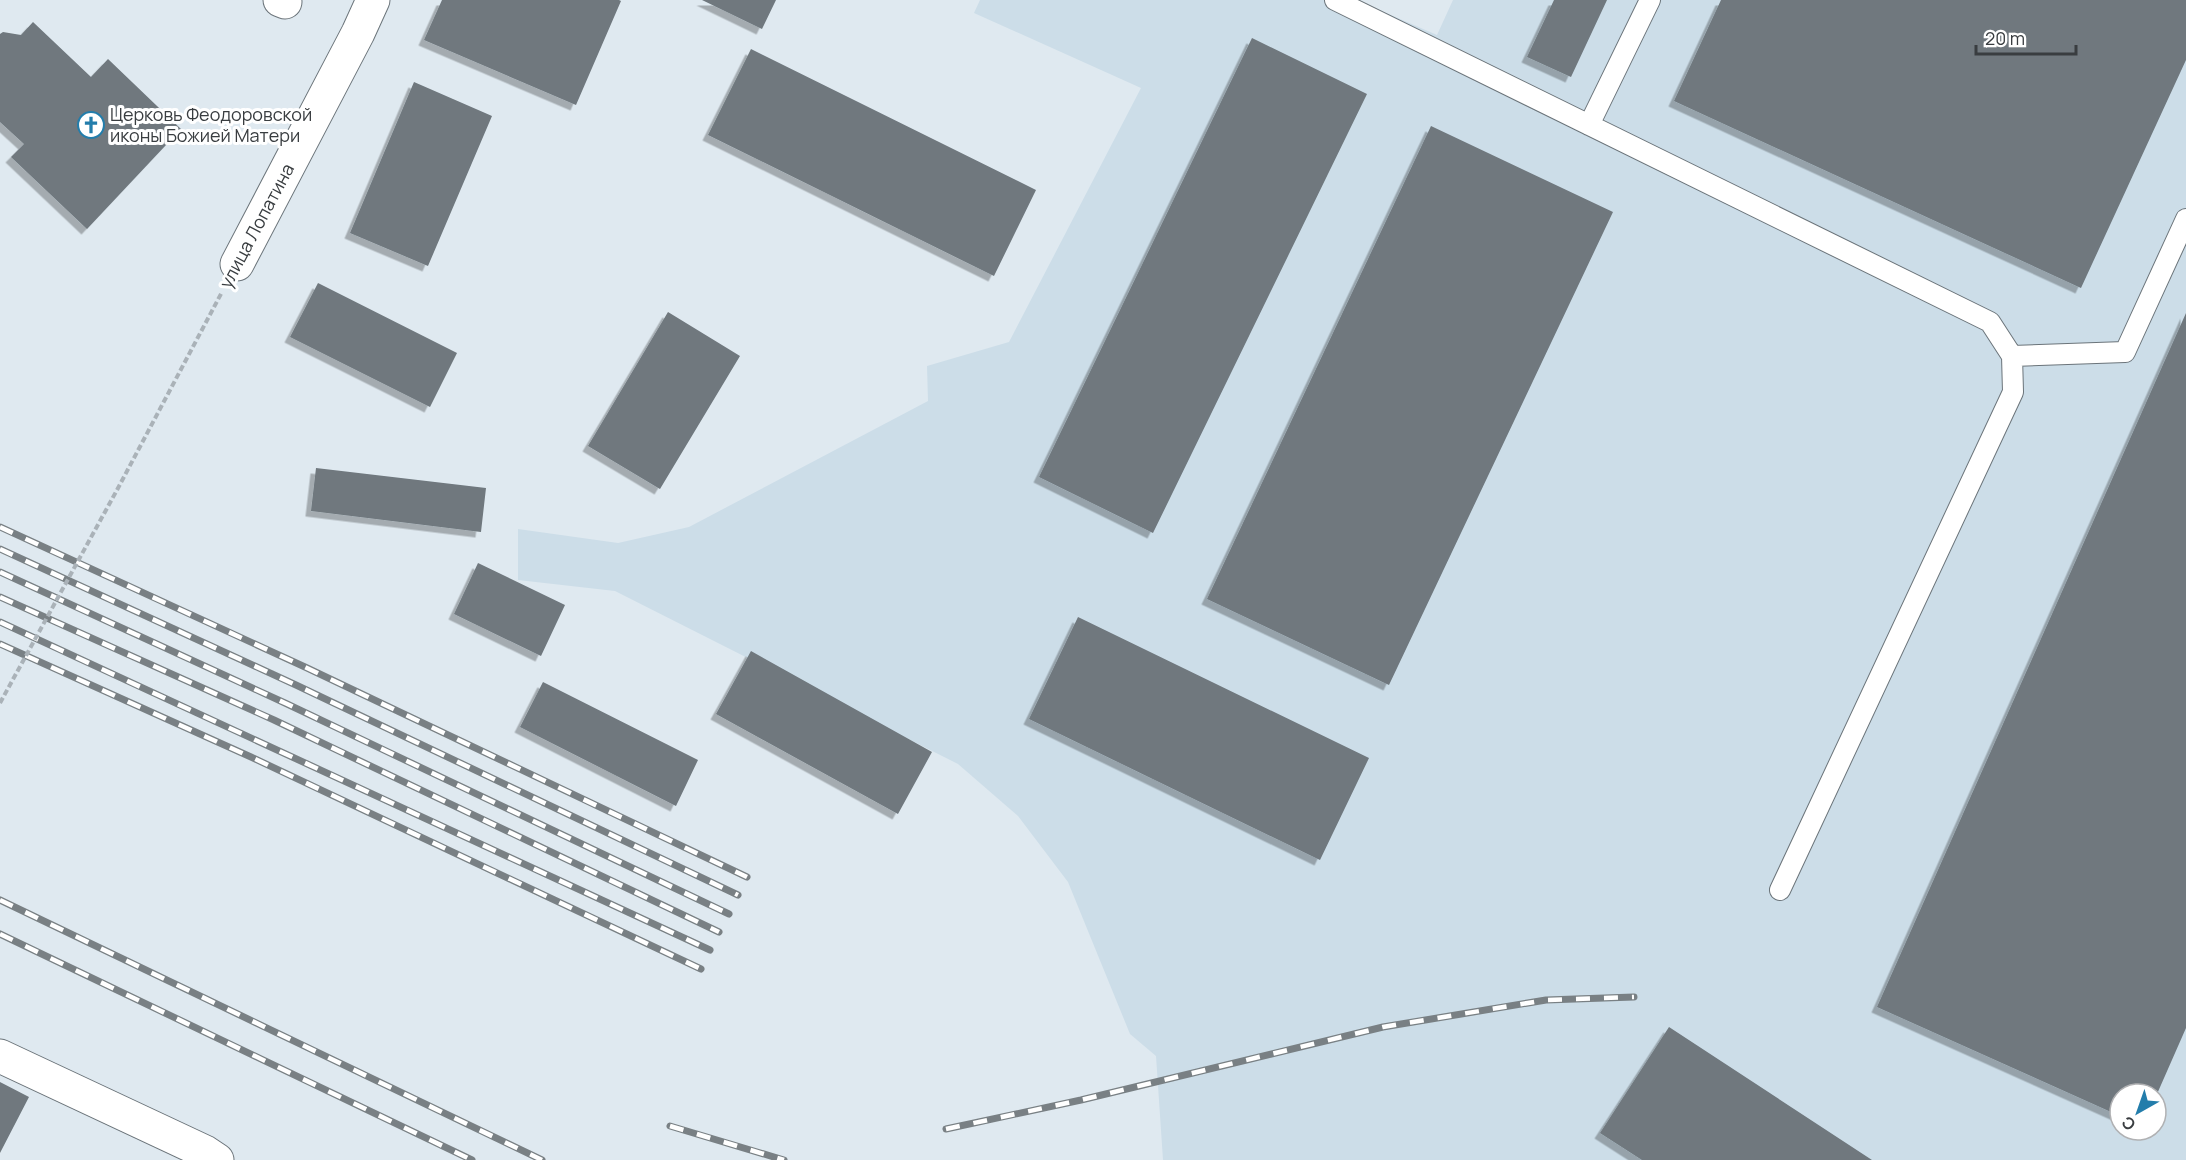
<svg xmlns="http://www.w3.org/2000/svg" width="2186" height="1160" font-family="Manrope,sans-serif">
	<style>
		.built { fill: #ccdde8; fill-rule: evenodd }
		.building { fill: #6f787e; filter: url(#shadow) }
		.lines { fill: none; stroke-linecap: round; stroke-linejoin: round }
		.lane-casing { stroke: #6b747a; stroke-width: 22 }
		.street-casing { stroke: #6b747a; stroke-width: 35 }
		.path { stroke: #aab2b8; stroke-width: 4; stroke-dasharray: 6 3; stroke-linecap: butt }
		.lane { stroke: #fff; stroke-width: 20 }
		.street { stroke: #fff; stroke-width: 33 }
		.rail-casing { stroke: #798084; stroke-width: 7 }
		.rail { stroke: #fff; stroke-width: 4.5; stroke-dasharray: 14; stroke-linecap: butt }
		.path-bridge { stroke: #aab2b8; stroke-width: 4; stroke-dasharray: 6 3; stroke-linecap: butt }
		.labels { text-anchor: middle; stroke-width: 6; stroke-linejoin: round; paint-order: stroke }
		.poi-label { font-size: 18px; fill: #393d40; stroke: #fff; text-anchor: start }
		.street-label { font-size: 18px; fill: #393d40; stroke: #fff }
	</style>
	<defs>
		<filter id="shadow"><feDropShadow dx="-5.5" dy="5.5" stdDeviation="0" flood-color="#0004"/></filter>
	</defs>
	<rect width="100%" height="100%" fill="#dfe9f0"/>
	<!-- built -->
	<path class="built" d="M 980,0 L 1356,0 L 1437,35 L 1453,0 L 2186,0 L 2186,1160 L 1163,1160 L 1156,1056 L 1130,1034 L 1068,882 L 1018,816 L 958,764 L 615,591 L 518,580 L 518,529 L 618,543 L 689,527 L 928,401 L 927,366 L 1009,342 L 1141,88 L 974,13 ZM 2120,1094 L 2156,1094 L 2156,1130 L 2120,1130 Z"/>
	<!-- building -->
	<path class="building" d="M 442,0 L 619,0 L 621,1 L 576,105 L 424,40 Z
		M 702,0 L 776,0 L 762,29 Z
		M 1554,0 L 1607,0 L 1571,77 L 1527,57 Z
		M 1721,0 L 2186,0 L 2186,60 L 2081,288 L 1674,101 Z
		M 33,22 L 91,77 L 108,59 L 181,129 L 87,229 L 11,157 L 24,144 L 0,122 L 0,34 L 3,32 L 21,35 Z
		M 1252,38 L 1367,94 L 1153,533 L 1039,477 Z
		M 751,49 L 1036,190 L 994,276 L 708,135 Z
		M 414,82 L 492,116 L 428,266 L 350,233 Z
		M 1431,126 L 1613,212 L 1389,685 L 1207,599 Z
		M 318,283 L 457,353 L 430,407 L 290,337 Z
		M 668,312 L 740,356 L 660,489 L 588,446 Z
		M 2186,313 L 2186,1028 L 2157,1094 L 2120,1094 L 2120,1116 L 1877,1007 Z
		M 316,468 L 486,488 L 481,532 L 311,511 Z
		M 478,563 L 565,605 L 541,656 L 454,614 Z
		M 1078,617 L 1369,758 L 1320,860 L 1029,719 Z
		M 751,651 L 932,752 L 898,814 L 716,714 Z
		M 543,682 L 698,760 L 676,806 L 520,727 Z
		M 1669,1027 L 1872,1160 L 1642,1160 L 1600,1133 Z
		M 0,1082 L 29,1097 L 0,1153 Z"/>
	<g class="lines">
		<defs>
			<path id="lane" d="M 1335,0 L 1990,322 L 2012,356 L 2013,392 L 1780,890
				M 1589,125 L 1650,0
				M 2012,356 L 2125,352 L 2186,219"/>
			<path id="street" d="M 280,0 L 285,2
				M 237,264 L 358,33 L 373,0
				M 0,1056 L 205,1152 L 217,1160"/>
		</defs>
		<!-- lane casing -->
		<use href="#lane" class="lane-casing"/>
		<!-- street casing -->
		<use href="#street" class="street-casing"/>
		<!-- path -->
		<path class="path" d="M 117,490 L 222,292"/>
		<!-- lane -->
		<use href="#lane" class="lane"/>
		<!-- street -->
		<use href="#street" class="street"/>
		<defs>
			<path id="rail" d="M 0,527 L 305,667 L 747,877
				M 0,549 L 296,685 L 738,895
				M 0,572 L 285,703 L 729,914
				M 0,597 L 274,720 L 719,932
				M 0,622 L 710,950
				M 0,644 L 251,757 L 701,969
				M 0,900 L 542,1160
				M 0,934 L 472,1160
				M 670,1126 L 784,1160
				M 946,1129 L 1081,1100 L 1383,1027 L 1546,1000 L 1634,997"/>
		</defs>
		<!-- rail casing -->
		<use href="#rail" class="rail-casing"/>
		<!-- rail -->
		<use href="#rail" class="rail"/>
		<!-- path-bridge -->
		<path class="path-bridge" d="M 0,703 L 117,490"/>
	</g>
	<!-- icons -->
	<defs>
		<symbol id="church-ring" viewBox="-11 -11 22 22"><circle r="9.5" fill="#fff" stroke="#237dab" stroke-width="1.5"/><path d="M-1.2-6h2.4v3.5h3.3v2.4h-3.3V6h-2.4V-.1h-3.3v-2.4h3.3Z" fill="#237dab"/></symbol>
	</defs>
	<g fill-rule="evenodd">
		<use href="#church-ring" x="76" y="110" width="30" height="30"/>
	</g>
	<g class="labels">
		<!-- poi labels -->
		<g class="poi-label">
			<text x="110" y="121">Церковь Феодоровской<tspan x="110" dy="21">иконы Божией Матери</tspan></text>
		</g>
		<!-- street labels -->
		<g class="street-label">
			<text transform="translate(257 226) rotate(-62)" y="6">улица Лопатина</text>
		</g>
	</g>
	<!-- north arrow -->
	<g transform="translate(2138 1112) rotate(220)"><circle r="28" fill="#ffffff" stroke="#b0b1b3" stroke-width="1.5"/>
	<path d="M0-4.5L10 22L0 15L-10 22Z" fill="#237dab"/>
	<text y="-9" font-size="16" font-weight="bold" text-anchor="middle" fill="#393d40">С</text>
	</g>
	<!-- scale -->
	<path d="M1976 45v9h100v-9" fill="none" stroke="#393d40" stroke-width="3"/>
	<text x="1985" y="45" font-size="18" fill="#393d40" stroke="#ffffff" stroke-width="4.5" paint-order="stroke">20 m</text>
</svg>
